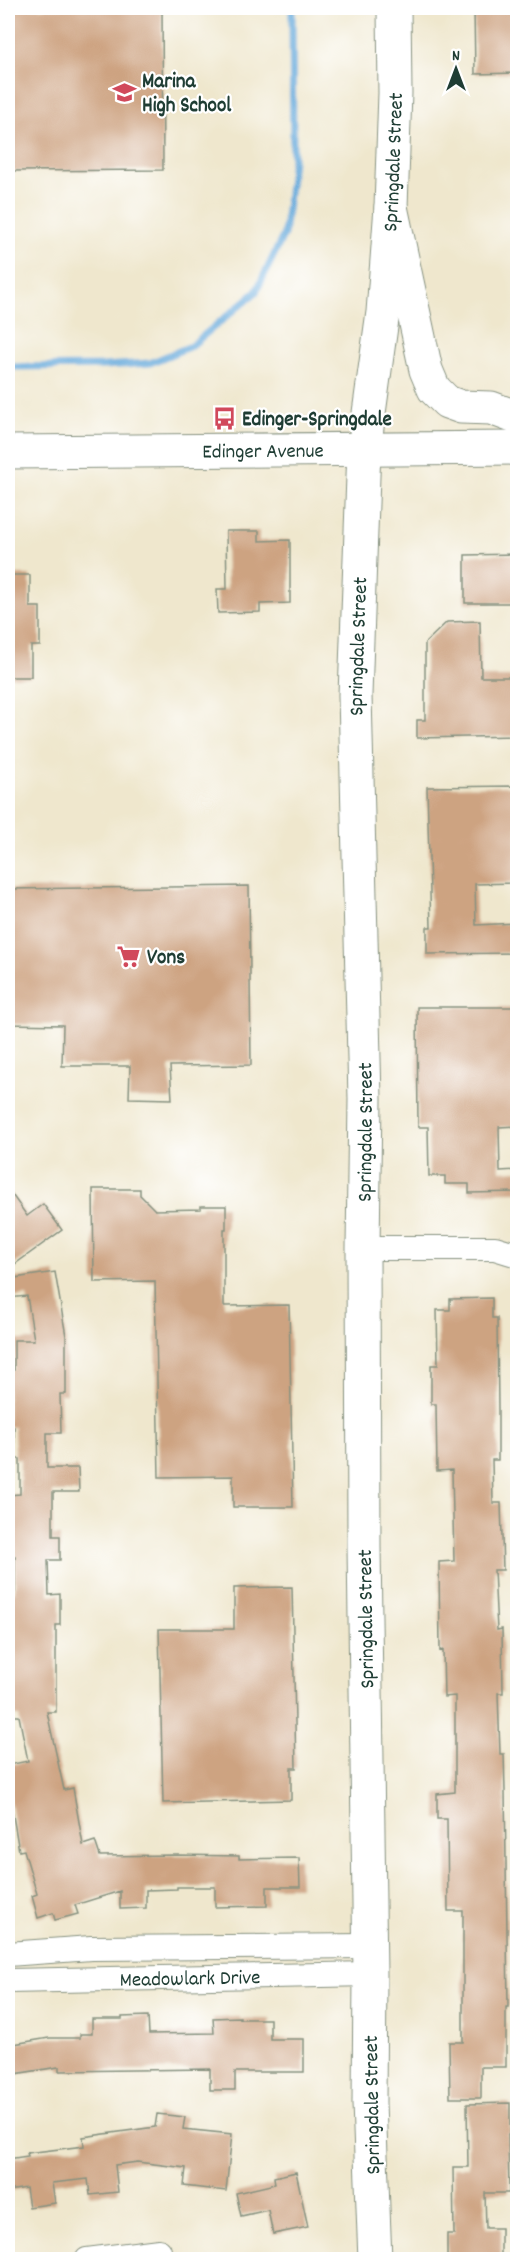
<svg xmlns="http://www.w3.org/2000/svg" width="525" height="2267" font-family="Dekko,sans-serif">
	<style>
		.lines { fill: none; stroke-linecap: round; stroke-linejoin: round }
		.stream { stroke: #65a9da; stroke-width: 7 }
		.building { fill: #cda381 }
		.street-casing { stroke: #879280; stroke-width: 26 }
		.secondary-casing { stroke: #879280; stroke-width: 35 }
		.primary-casing { stroke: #879280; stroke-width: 35 }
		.street { stroke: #fff; stroke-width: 24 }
		.secondary { stroke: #fff; stroke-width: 33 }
		.primary { stroke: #fff; stroke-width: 33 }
		.labels { text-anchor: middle; stroke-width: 4.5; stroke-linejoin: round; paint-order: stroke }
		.poi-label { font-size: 21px; font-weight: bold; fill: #1f3d34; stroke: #fff; text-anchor: start }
		.street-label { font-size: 21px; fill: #1f3d34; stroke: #fff }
	</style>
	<rect width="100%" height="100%" fill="#fff"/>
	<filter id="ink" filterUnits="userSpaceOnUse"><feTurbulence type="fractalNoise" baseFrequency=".0167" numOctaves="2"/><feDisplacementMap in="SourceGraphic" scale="12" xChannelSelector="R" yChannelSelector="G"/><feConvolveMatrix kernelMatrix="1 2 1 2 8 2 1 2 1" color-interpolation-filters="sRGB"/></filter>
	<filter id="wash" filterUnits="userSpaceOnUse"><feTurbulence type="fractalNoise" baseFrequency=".008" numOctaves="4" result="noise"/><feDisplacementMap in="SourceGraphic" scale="24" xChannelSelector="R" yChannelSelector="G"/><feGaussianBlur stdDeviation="1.35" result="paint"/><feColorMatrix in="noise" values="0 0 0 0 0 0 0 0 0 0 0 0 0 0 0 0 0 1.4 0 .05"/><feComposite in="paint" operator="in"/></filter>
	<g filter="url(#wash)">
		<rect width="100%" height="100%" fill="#efe7cd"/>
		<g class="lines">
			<!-- stream -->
			<path class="stream" d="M 8,367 L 104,366 L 150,363 L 191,346 L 256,292 L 284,234 L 293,160 L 292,8"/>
		</g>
		<g id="blocks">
			<!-- building -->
			<path class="building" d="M 8,8 L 162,8 L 163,170 L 8,171 Z
				M 474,8 L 518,8 L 518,73 L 475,74 Z
				M 226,531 L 259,531 L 259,541 L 290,540 L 290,603 L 260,604 L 260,612 L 218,613 L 217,589 L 227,589 Z
				M 518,554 L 518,603 L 465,603 L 465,555 Z
				M 8,575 L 30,575 L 30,607 L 40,607 L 40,646 L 31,646 L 31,677 L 8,677 Z
				M 480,621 L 481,677 L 518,677 L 518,736 L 417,738 L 417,720 L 425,720 L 425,643 L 447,622 Z
				M 518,786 L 516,883 L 475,884 L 476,925 L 518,923 L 518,953 L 427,954 L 427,927 L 431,927 L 427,787 Z
				M 249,886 L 251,1065 L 170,1066 L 172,1099 L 129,1098 L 130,1066 L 62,1066 L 63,1025 L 8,1024 L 8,889 Z
				M 417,1007 L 518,1007 L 518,1126 L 499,1127 L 500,1171 L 518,1170 L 518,1192 L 469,1193 L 469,1184 L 445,1184 L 445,1176 L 429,1176 L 428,1127 L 418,1127 Z
				M 8,1189 L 27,1216 L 43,1204 L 62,1230 L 8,1269 Z
				M 93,1189 L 140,1189 L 140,1195 L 155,1210 L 201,1209 L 201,1206 L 226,1206 L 226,1229 L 224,1229 L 224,1306 L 289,1305 L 293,1507 L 233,1507 L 233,1476 L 159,1477 L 155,1281 L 94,1282 Z
				M 55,1272 L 66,1336 L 66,1394 L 60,1394 L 61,1433 L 47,1433 L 47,1468 L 78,1468 L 79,1492 L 53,1492 L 53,1536 L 60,1536 L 60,1560 L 48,1560 L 49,1595 L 60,1594 L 60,1625 L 56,1625 L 56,1712 L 47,1712 L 64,1790 L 73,1788 L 83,1845 L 95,1841 L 100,1856 L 177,1855 L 239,1856 L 239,1859 L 299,1858 L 300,1887 L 267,1887 L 267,1906 L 215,1907 L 215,1887 L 177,1887 L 177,1889 L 146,1890 L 146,1908 L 120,1909 L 120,1891 L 75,1905 L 78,1914 L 55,1920 L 53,1913 L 38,1918 L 32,1896 L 37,1894 L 24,1850 L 19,1851 L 8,1786 L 8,1765 L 28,1761 L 19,1716 L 8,1716 L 8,1622 L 12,1622 L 12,1592 L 15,1592 L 15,1556 L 8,1556 L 8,1495 L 20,1494 L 20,1459 L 15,1459 L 14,1427 L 8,1427 L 8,1370 L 14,1370 L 14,1340 L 34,1340 L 27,1296 L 8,1298 L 8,1279 Z
				M 492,1298 L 492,1318 L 497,1318 L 498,1409 L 498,1460 L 492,1460 L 493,1503 L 501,1503 L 503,1570 L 494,1570 L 497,1630 L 502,1629 L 503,1693 L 498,1693 L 500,1754 L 504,1754 L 505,1791 L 508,2007 L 506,2007 L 506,2067 L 481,2067 L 481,2098 L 450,2098 L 449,2042 L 463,2042 L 463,1911 L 448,1911 L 447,1819 L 437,1819 L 437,1794 L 455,1792 L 455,1696 L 444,1697 L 443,1650 L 440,1651 L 439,1562 L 454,1561 L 452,1470 L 437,1471 L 436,1404 L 431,1404 L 431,1365 L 438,1365 L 437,1310 L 450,1310 L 450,1299 Z
				M 292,1587 L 296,1768 L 291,1768 L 291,1800 L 163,1803 L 159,1629 L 234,1629 L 234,1588 Z
				M 148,2016 L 149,2034 L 214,2033 L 213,2018 L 240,2017 L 240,2019 L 270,2019 L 270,2039 L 304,2039 L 304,2072 L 235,2072 L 235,2090 L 210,2090 L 210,2069 L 59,2071 L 59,2067 L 8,2075 L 8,2045 L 49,2038 L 80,2038 L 80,2034 L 92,2034 L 92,2019 L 122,2019 L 122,2017 Z
				M 510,2103 L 510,2134 L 508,2134 L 509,2193 L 485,2193 L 486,2228 L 501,2228 L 501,2259 L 447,2259 L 447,2234 L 454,2234 L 453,2167 L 468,2167 L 467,2104 Z
				M 157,2114 L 185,2117 L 183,2129 L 232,2134 L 226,2191 L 184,2186 L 186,2168 L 138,2162 L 115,2165 L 118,2192 L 90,2195 L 88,2179 L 52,2183 L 55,2203 L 29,2207 L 26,2188 L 8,2191 L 8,2159 L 28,2156 L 27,2153 L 84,2146 L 83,2137 L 155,2127 Z
				M 296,2172 L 308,2227 L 273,2234 L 268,2210 L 241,2216 L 236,2193 L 275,2184 L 274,2177 Z"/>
		</g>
	</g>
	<g filter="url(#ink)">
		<use href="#blocks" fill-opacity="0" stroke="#879280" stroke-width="1.5"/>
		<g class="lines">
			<defs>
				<g id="street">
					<path d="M 363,1248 L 495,1248 L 518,1255"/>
					<path d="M 8,1954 L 91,1948 L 369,1946"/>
					<path id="s1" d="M 8,1981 L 370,1974"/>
					<path d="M 87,2260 L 159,2251"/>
				</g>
				<g id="secondary">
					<path id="s2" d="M 375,2260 L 369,2103 L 370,1974 L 364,1547 L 363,1248 L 365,1099 L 355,695 L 364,449 L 383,312 L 391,207 L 395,93 L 394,8"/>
				</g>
				<g id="primary">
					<path d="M 391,207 L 426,370 L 434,389 L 447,402 L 461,407 L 491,408 L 518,418"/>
					<path id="s3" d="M 8,452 L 518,448"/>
				</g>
			</defs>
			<!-- street casing -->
			<use href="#street" class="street-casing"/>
			<!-- secondary casing -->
			<use href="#secondary" class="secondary-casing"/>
			<!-- primary casing -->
			<use href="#primary" class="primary-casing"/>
			<!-- street -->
			<use href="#street" class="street"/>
			<!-- secondary -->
			<use href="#secondary" class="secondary"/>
			<!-- primary -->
			<use href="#primary" class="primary"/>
		</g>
	</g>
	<!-- icons -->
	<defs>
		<symbol id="school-bare" viewBox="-9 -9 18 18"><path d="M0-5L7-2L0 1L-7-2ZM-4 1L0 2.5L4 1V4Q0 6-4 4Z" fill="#d1495b" stroke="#fff" stroke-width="2.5" paint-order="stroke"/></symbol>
		<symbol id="bus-bare" viewBox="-9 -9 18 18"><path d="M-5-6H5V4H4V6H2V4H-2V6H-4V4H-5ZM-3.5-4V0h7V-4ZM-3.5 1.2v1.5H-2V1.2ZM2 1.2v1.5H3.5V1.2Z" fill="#d1495b" stroke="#fff" stroke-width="2.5" paint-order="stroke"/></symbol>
		<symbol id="supermarket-bare" viewBox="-9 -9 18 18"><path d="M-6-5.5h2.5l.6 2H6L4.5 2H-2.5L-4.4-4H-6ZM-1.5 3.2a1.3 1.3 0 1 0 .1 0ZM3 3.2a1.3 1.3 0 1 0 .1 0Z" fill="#d1495b" stroke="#fff" stroke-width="2.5" paint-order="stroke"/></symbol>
	</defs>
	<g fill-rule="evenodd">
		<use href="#school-bare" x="108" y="76" width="33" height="33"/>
		<use href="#bus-bare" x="208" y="402" width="33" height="33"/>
		<use href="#supermarket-bare" x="112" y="940" width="33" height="33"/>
	</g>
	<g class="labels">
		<!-- poi labels -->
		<g class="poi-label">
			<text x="142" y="87">Marina<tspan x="142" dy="24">High School</tspan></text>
			<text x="242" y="425">Edinger-Springdale</text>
			<text x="147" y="963">Vons</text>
		</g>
		<!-- street labels -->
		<g class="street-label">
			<text dy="7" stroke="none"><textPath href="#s2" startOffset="2100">Springdale Street</textPath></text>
			<text dy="7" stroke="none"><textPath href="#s3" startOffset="255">Edinger Avenue</textPath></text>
			<text dy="7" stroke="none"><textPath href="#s2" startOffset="1614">Springdale Street</textPath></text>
			<text dy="7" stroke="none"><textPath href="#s2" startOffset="1128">Springdale Street</textPath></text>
			<text transform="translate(365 1619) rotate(-91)" y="7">Springdale Street</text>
			<text dy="7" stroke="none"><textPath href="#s1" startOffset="182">Meadowlark Drive</textPath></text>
			<text transform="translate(371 2105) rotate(-91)" y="7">Springdale Street</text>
		</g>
	</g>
	<!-- margin -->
	<rect width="525" height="2267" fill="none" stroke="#fff" stroke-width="30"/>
	<!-- north arrow -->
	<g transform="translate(456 69)" stroke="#ffffff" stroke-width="4.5" paint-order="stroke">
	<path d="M0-4.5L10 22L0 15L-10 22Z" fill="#1f3d34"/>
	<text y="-9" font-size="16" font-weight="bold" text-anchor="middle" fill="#1f3d34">N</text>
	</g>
</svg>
